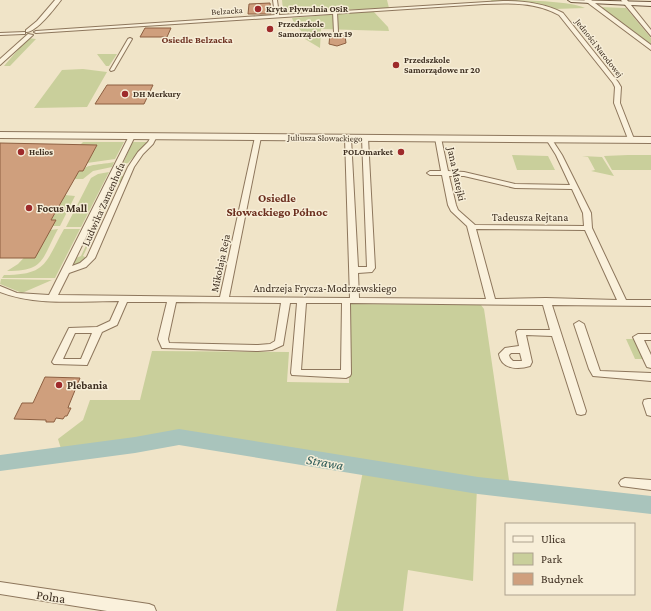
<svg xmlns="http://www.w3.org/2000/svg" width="651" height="611" font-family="'Crimson Pro',serif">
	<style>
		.green { fill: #c9cf9b }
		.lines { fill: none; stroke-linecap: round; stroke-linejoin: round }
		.river { fill: #a9c4bc; fill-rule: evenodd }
		.building { fill: #cf9f7d; stroke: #8d5f41 }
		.pedestrian-casing { stroke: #8d765c; stroke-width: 2 }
		.minor-casing { stroke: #8d765c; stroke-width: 2 }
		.tertiary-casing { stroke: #8d765c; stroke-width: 2 }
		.secondary-casing { stroke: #6f573f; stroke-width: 2 }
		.pedestrian { fill: #faf1dc; fill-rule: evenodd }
		.minor { fill: #faf1dc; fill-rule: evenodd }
		.tertiary { fill: #faf1dc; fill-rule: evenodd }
		.secondary { fill: #faf1dc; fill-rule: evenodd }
		.poi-dot { fill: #9e2a2b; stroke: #f7eed8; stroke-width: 1.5 }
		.labels { text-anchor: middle; stroke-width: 3; stroke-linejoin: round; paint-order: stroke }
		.far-poi-label { font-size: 9px; font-weight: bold; fill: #3d2e20; stroke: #f7eed8; text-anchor: start }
		.far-street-label { font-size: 9px; fill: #3d2e20; stroke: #f7eed8 }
		.far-neighbourhood-label { font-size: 10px; font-weight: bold; fill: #6b2e1e; stroke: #f7eed8 }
		.street-label { font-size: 11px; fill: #3d2e20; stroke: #f7eed8 }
		.poi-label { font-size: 11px; font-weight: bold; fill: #3d2e20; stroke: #f7eed8; text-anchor: start }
		.neighbourhood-label { font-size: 12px; font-weight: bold; fill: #6b2e1e; stroke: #f7eed8 }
		.near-street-label { font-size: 13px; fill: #3d2e20; stroke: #f7eed8 }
		.near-water-label { font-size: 14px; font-style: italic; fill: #2f5d5a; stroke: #f7eed8 }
	</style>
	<rect width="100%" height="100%" fill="#f0e4c8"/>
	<!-- green -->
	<path class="green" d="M 282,0 L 387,0 L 389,8 L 293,12 L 283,11 Z
		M 491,0 C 513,0 566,0 585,8 L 554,9 L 536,5 L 492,2 Z
		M 599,7 L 626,8 L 651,38 L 651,45 Z
		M 373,11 L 388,27 L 389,31 L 321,29 L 320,48 L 305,39 C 304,30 294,27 292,18 Z
		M 28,38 L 36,39 L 10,66 L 4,66 Z
		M 97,54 L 117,54 L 109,66 L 106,66 Z
		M 83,69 L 107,72 L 87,107 L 34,108 L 62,70 Z
		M 83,142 L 124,142 L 115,159 L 87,163 L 97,145 L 80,145 Z
		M 132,142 L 148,142 L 128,163 L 123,164 Z
		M 512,155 L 548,156 L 555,170 L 517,170 Z
		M 628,155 L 651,155 L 651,170 L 612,170 L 604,156 Z
		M 582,156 L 602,157 L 614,176 L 591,171 L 595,170 L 588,157 Z
		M 114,162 L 112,167 L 93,171 L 83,179 L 74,179 C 83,162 96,166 114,162 Z
		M 109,172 L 81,227 L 66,227 L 91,178 L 98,174 Z
		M 115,176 L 125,176 L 123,181 L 118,183 L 83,256 L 87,258 L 87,261 L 76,265 L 73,263 L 76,258 L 81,256 L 116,183 L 113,180 Z
		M 65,195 L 75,196 L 60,226 L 52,226 L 55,220 L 51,220 Z
		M 58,229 C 41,260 45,271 7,271 L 18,264 L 50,230 Z
		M 64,229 L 80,229 L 55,278 L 2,278 L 4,275 C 47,275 45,263 64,229 Z
		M 1,279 L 52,280 L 22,293 L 0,284 Z
		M 348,304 L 481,305 L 484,309 L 510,487 L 202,436 L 180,435 L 62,452 L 58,439 L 83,420 L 90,400 L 140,400 L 152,351 L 289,352 L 287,382 L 349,383 Z
		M 626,339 L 635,339 L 644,359 L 635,359 Z
		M 363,471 L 477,487 L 473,581 L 408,570 L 403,611 L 336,611 Z"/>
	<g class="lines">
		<!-- river -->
		<path class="river" d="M 179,429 L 478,477 L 651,496 L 651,514 L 478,494 L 179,445 L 135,453 L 0,471 L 0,455 L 135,437 Z"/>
	</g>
	<!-- building -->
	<path class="building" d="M 270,3 L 271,14 L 248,14 L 249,4 Z
		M 145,28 L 171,28 L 167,37 L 140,37 Z
		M 330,34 L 345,36 L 346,43 L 337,46 L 329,44 Z
		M 107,85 L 153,85 L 144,104 L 95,104 Z
		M 0,143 L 97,145 L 83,171 L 79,171 L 51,220 L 56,220 L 35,258 L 0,258 Z
		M 45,377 L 80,378 L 69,405 L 68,408 L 71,408 L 67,416 L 65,416 L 63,419 L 56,418 L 54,422 L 46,422 L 46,420 L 14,419 L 22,403 L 33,403 Z"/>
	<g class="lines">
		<defs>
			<path id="pedestrian" d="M 335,11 L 337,12 L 338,32 L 336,33 L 334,32 L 333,12 Z
				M 130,38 L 132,39 L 114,70 L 111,71 L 110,70 L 128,39 Z"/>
			<path id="minor" d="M 273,0 L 277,0 L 279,15 L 503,1 C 524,1 544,3 563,13 L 618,82 L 621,87 L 620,103 L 634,139 L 631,141 L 628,139 L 614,103 L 615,87 L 613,83 L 559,15 C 536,2 510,3 484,4 L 36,33 L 34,32 L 36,31 L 275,15 Z
				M 25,32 L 25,34 L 23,34 L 0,35 L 0,33 Z
				M 132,134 L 135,136 L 72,266 L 80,263 L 87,257 L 128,167 L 138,152 L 148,142 L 152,135 L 157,136 L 153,144 L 143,154 L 134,167 L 95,258 L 86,267 L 69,273 L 58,295 L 220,297 L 255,137 L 258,135 L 261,137 L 229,297 L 350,298 L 345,138 L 348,136 L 351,138 L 358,267 L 367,267 L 362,138 L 365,136 L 368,138 L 375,268 L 372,272 L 358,273 L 359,298 L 486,299 L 467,226 L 451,211 L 448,205 L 442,175 L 430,175 L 427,173 L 430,171 L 441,171 L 435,138 L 438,136 L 441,138 L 448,171 L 464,172 L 515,184 L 570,185 L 556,155 L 546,139 L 549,137 L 551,138 L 562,155 L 591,213 L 592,228 L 626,300 L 651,300 L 651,306 L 552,305 L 586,411 L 585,414 L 581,415 L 577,414 L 576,411 L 552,336 L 526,335 L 532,362 L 530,366 C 518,370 501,369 499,354 L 505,348 L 519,346 L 516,332 L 518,330 L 550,330 L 543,305 L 350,303 L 351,374 L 350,376 L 346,378 L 292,375 L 291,373 L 297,303 L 290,303 L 283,345 L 272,350 L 258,351 L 162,348 L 158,339 L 167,302 L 127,302 L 117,325 L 102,332 L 87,365 L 54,364 L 52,362 L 69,328 L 97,327 L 110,321 L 119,301 C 81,301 35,306 0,292 L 0,286 L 17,293 L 49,295 L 129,136 ZM 449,176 L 464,176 L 515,188 L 572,189 L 583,213 L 584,226 L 475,225 L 458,210 L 456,205 ZM 476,229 L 585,230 L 617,300 L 546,298 L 495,299 ZM 176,302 L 281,303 L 275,341 L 270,344 L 258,345 L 169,343 L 168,339 ZM 306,303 L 342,303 L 341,370 L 301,370 ZM 75,333 L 92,333 L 81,359 L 63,359 ZM 511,353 L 520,353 L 522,361 L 513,361 L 510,358 L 509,355 Z
				M 579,321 L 584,324 L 600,371 L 651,373 L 651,381 L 593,376 L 589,369 L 574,324 Z
				M 638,334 L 651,334 L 651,340 L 644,340 L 651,355 L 651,368 L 647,367 L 646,365 L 633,337 Z
				M 648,399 L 651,399 L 651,416 L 647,415 L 643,403 L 644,400 Z
				M 625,478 L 651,480 L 651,490 L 621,486 L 619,483 L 621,480 Z
				M 0,582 L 149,604 L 154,606 L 156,611 L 107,611 L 0,594 Z"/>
			<path id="tertiary" d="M 55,0 L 61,0 C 55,8 36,33 26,32 L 26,30 L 37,21 Z
				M 584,0 L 591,0 L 651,45 L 651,50 Z
				M 621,0 L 627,0 L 651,30 L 651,36 Z
				M 28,34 L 33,35 L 0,65 L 0,59 Z
				M 0,132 L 651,137 L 651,143 L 0,138 Z"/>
			<path id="secondary" d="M 568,0 L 651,2 L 651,6 L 571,2 Z"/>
		</defs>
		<!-- pedestrian casing -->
		<use href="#pedestrian" class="pedestrian-casing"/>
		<!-- minor casing -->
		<use href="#minor" class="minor-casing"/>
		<!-- tertiary casing -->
		<use href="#tertiary" class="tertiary-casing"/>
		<!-- secondary casing -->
		<use href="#secondary" class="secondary-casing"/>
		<!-- pedestrian -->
		<use href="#pedestrian" class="pedestrian"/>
		<!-- minor -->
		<use href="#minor" class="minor"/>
		<!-- tertiary -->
		<use href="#tertiary" class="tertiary"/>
		<!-- secondary -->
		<use href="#secondary" class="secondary"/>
	</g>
	<!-- markers -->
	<g class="poi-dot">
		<circle cx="258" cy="9" r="4"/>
		<circle cx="270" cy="29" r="4"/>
		<circle cx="396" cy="65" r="4"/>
		<circle cx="125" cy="94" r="4"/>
		<circle cx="21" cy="152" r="4"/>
		<circle cx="401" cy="152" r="4"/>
		<circle cx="29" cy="208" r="4"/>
		<circle cx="59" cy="385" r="4"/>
	</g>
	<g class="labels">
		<!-- far-poi labels -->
		<g class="far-poi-label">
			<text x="266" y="12">Kryta Pływalnia OSiR</text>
			<text x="278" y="27">Przedszkole<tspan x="278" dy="10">Samorządowe nr 19</tspan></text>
			<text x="404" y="63">Przedszkole<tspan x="404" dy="10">Samorządowe nr 20</tspan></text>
			<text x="133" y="97">DH Merkury</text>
			<text x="29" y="155">Helios</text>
			<text x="393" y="155" text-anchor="end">POLOmarket</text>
		</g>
		<!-- far-street labels -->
		<g class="far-street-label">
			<text transform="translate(227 11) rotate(-4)" y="3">Belzacka</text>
			<text transform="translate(599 48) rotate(52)" y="3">Jedności Narodowej</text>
			<text transform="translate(325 138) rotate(1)" y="3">Juliusza Słowackiego</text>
		</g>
		<!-- far-neighbourhood labels -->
		<g class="far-neighbourhood-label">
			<text x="197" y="43">Osiedle Belzacka</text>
		</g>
		<!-- street labels -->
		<g class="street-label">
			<text transform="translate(457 174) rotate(78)" y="4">Jana Matejki</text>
			<text transform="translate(103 204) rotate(-66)" y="4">Ludwika Zamenhofa</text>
			<text x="530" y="221">Tadeusza Rejtana</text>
			<text transform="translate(220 263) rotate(-78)" y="4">Mikołaja Reja</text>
			<text x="325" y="292">Andrzeja Frycza-Modrzewskiego</text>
		</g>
		<!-- poi labels -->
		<g class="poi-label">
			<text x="37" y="212">Focus Mall</text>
			<text x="67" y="389">Plebania</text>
		</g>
		<!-- neighbourhood labels -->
		<g class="neighbourhood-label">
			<text x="277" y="202">Osiedle<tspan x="277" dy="14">Słowackiego Północ</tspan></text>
		</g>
		<!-- near-street labels -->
		<g class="near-street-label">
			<text transform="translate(51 596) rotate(9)" y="5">Polna</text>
		</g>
		<!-- near-water labels -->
		<g class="near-water-label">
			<text transform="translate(325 462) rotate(10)" y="5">Strawa</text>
		</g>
	</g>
	<!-- legend -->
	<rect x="505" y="523" width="130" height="72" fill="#f7eed8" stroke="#ada18e"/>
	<rect x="513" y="536" width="20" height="6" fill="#faf1dc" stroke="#ada18e"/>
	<text x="541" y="543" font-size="12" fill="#3d2e20">Ulica</text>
	<rect x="513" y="553" width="20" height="12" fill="#c9cf9b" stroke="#ada18e"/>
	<text x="541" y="563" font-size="12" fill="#3d2e20">Park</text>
	<rect x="513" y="573" width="20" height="12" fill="#cf9f7d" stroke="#ada18e"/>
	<text x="541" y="583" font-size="12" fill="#3d2e20">Budynek</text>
</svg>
